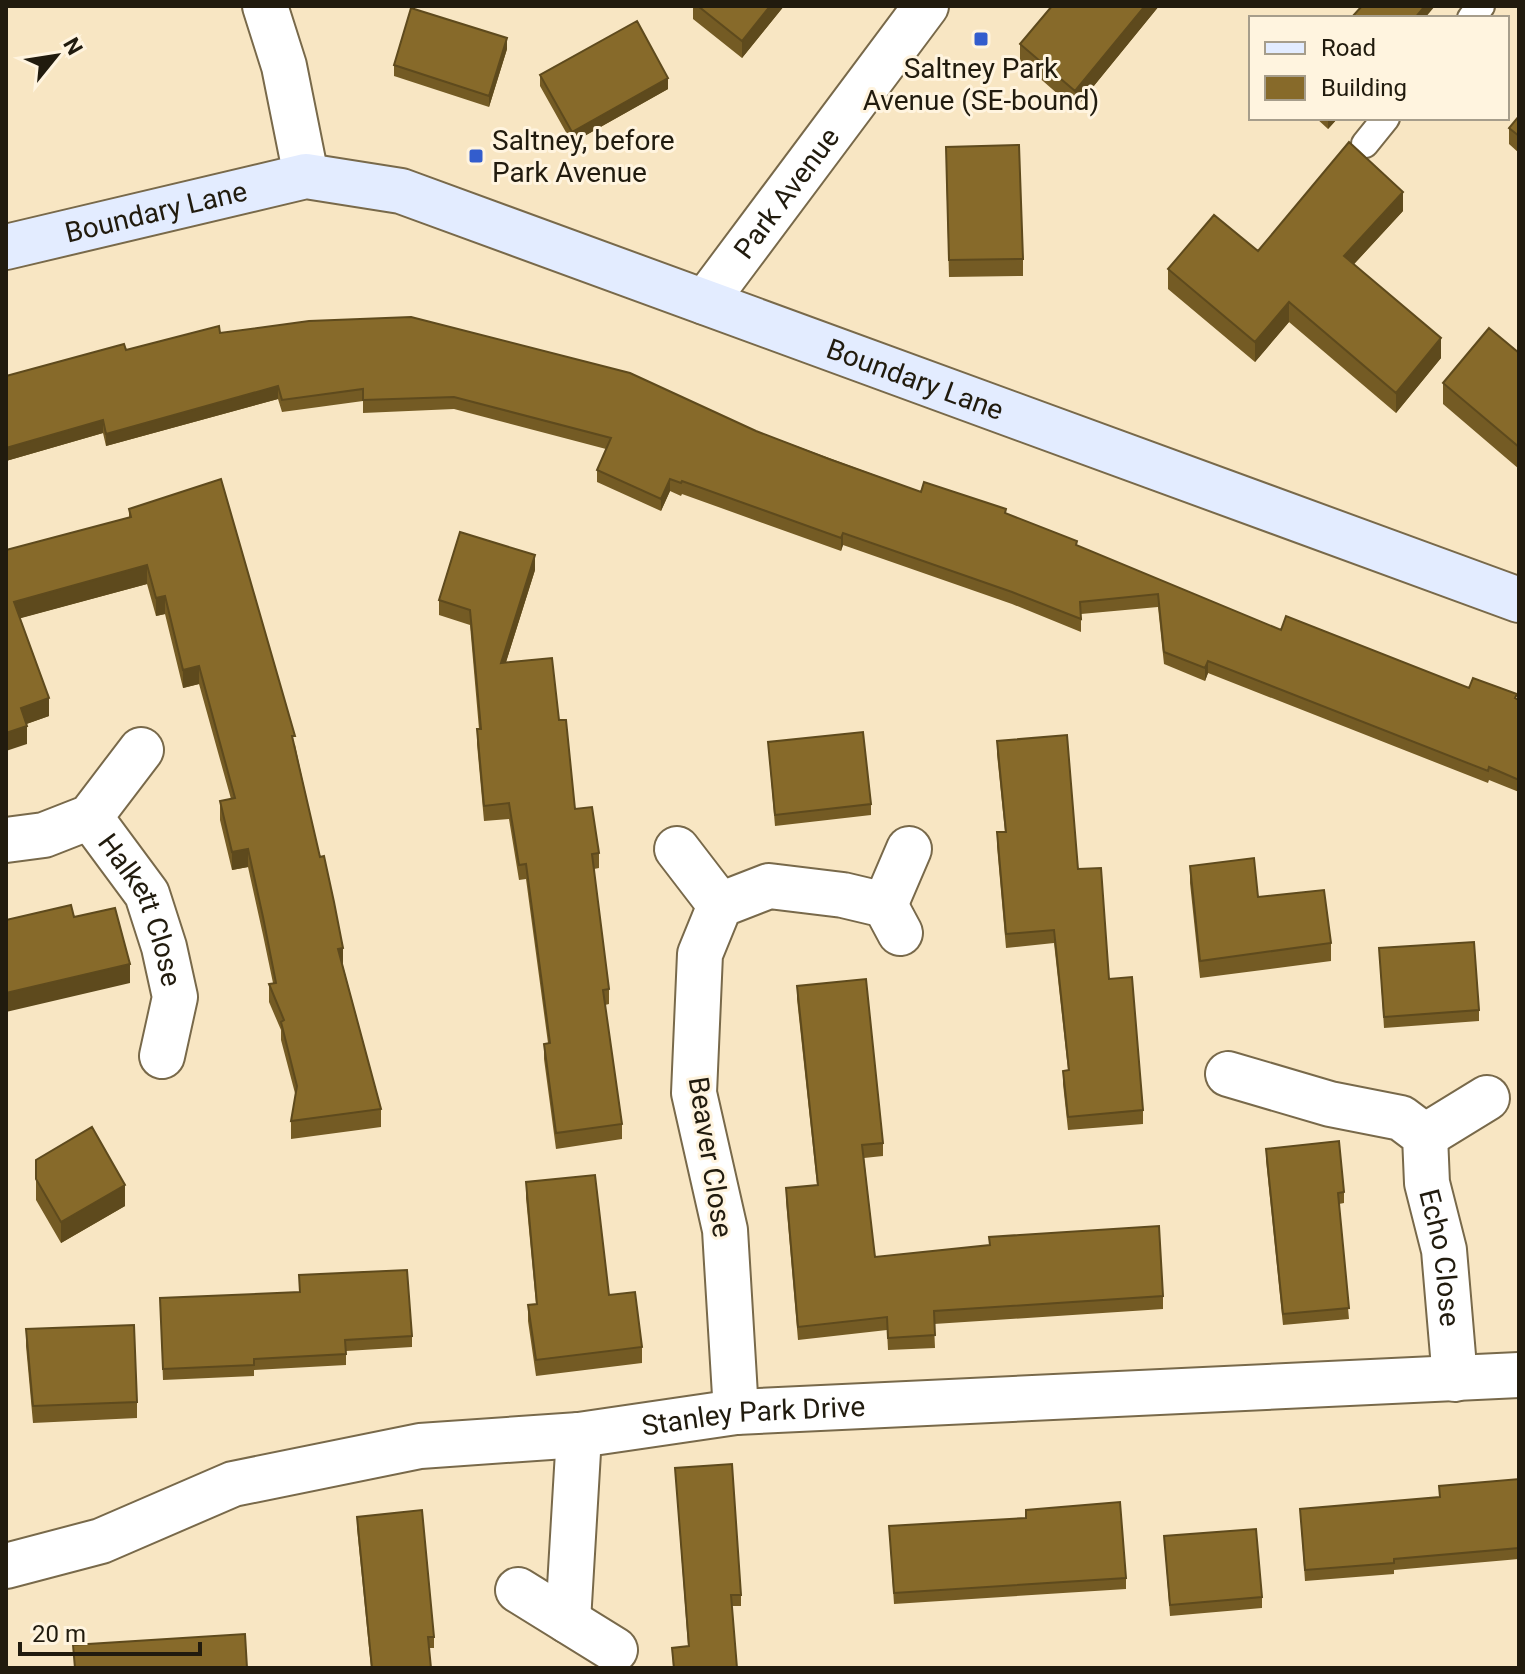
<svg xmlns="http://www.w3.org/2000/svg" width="1525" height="1674" font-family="Roboto,sans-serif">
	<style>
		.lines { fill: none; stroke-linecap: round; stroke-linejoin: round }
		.lane-casing { stroke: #78694a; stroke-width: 30 }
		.street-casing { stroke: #78694a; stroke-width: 48 }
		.secondary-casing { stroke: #78694a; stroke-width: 48 }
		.lane { stroke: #fff; stroke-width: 26 }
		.street { stroke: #fff; stroke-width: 44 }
		.secondary { stroke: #e3ecff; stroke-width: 44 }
		.wall { fill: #745b24 }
		.shaded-wall { fill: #5e4a1d }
		.building { fill: #876a2a; stroke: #5e4a1d; stroke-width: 2 }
		.poi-dot { fill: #335dcd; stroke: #fff4df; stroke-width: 3 }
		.labels { text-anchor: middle; stroke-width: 6; stroke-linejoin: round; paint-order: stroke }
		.poi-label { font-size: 28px; fill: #211b0e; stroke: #fff4df }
		.street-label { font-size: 28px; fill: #211b0e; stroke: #fff4df }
	</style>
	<rect width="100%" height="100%" fill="#f8e6c3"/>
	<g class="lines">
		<defs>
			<path id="lane" d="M 1471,18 L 1481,6
				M 1365,144 L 1386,118"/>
			<g id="street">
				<path d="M 265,6 L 284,66 L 306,176"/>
				<path id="s1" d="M 705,302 L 926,6"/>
				<path id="s2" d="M 90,817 L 147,894 L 164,947 L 175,997 L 162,1056"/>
				<path d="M 6,840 L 44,835 L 90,817 L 141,750"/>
				<path d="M 677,849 L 720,905"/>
				<path d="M 885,905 L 909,849"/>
				<path id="s3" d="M 1228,1074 L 1330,1104 L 1401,1118 L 1425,1136 L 1427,1183 L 1444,1250 L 1455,1379"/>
				<path d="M 1425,1136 L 1487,1098"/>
				<path d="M 736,1412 L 725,1230 L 694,1093 L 700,954 L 720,905 L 769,886 L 843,895 L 885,905 L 900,933"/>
				<path id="s4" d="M 6,1566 L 101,1541 L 233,1484 L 420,1446 L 579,1435 L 736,1412 L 1519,1375"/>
				<path d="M 518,1590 L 615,1650"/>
				<path d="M 568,1621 L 579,1435"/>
			</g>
			<g id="secondary">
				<path id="s5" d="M 6,247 L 306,176 L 401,191 L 1519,600"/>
			</g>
		</defs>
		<!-- lane casing -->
		<use href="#lane" class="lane-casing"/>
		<!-- street casing -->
		<use href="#street" class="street-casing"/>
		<!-- secondary casing -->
		<use href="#secondary" class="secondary-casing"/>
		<!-- lane -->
		<use href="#lane" class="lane"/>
		<!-- street -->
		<use href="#street" class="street"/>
		<!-- secondary -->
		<use href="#secondary" class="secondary"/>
	</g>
	<!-- wall -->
	<path class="wall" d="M 693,6 L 784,6 L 742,58 L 693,19 Z
		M 1052,6 L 1159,6 L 1075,109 L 1020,61 L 1020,44 Z
		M 507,49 L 489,107 L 394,76 L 394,65 Z
		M 540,75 L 668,89 L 572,143 L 540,86 Z
		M 1519,116 L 1519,153 L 1509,144 L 1509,128 Z
		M 1316,118 L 1338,118 L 1328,129 Z
		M 946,164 L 1023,259 L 1023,276 L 949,277 Z
		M 1403,211 L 1354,264 L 1441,358 L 1396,413 L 1289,322 L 1255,362 L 1168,289 L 1168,269 L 1258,251 Z
		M 220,333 L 756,431 L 921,492 L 1006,513 L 1077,546 L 1281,630 L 1469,688 L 1519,700 L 1519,792 L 1489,780 L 1488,783 L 1208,673 L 1205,681 L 1164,664 L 1158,607 L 1081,614 L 1081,632 L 1012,604 L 843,545 L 841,551 L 682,494 L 681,496 L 670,491 L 661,511 L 597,482 L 597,470 L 606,449 L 454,409 L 363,413 L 363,401 L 282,412 L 278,399 L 106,446 L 103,433 L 6,461 L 126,350 Z
		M 1519,353 L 1519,469 L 1443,404 L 1443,383 Z
		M 129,509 L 295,745 L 343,966 L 381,1109 L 381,1127 L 291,1139 L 291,1121 L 296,1097 L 281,1040 L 281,1030 L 269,1002 L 269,984 L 273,983 L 263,935 L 248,867 L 232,870 L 220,820 L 220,801 L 231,799 L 199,684 L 183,688 L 165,614 L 156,616 L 147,584 L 20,618 L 49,716 L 26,724 L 27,744 L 6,550 L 129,518 Z
		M 535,570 L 506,662 L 559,720 L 575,809 L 599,853 L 599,868 L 594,869 L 609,989 L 609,1004 L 605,1005 L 622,1124 L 622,1139 L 556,1149 L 544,1059 L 544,1044 L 548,1043 L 526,879 L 519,880 L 509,819 L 484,821 L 477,744 L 477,729 L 479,729 L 470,625 L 439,615 L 439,600 Z
		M 997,741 L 1078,869 L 1109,979 L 1143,1110 L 1143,1124 L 1068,1130 L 1063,1084 L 1063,1071 L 1068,1070 L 1054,943 L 1006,948 L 997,846 L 997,832 L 1005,832 L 997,754 Z
		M 768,742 L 871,804 L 871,815 L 775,826 Z
		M 1190,866 L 1258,897 L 1331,943 L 1331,961 L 1200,978 L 1190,883 Z
		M 1379,948 L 1479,1010 L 1479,1021 L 1384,1028 Z
		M 797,986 L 883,1143 L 883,1156 L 864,1158 L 875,1257 L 1163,1296 L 1163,1309 L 934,1324 L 935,1348 L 888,1350 L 887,1330 L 798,1340 L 786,1201 L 786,1188 L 817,1185 L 797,999 Z
		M 1266,1149 L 1344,1192 L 1344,1203 L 1339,1204 L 1349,1319 L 1283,1325 L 1266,1160 Z
		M 36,1160 L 125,1206 L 61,1243 L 36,1200 Z
		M 526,1182 L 609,1295 L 642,1347 L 642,1363 L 536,1376 L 528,1321 L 528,1305 L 536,1304 L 526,1198 Z
		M 160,1298 L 412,1336 L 412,1347 L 346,1351 L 346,1365 L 254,1370 L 254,1376 L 163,1380 Z
		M 26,1329 L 137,1402 L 137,1418 L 33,1423 L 26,1346 Z
		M 675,1468 L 741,1595 L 741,1606 L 732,1606 L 737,1668 L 673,1668 L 672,1648 L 688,1646 Z
		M 1519,1479 L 1519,1559 L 1394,1570 L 1394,1574 L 1305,1581 L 1300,1509 L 1439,1497 L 1439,1486 Z
		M 357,1517 L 434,1637 L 434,1648 L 429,1648 L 431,1668 L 371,1668 L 357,1528 Z
		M 1026,1518 L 1126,1578 L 1126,1589 L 894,1604 L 889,1526 Z
		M 1164,1536 L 1262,1597 L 1262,1608 L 1170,1616 Z"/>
	<!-- shaded-wall -->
	<path class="shaded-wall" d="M 770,6 L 784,6 L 742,58 L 742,41 Z
		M 1145,6 L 1159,6 L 1075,109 L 1075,91 Z
		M 1425,6 L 1435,6 L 1425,18 L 1415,18 Z
		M 507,38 L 507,49 L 489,107 L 489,96 Z
		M 668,78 L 668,89 L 572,143 L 572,132 Z
		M 1328,118 L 1338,118 L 1328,129 Z
		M 1403,192 L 1403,211 L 1344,275 L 1344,256 Z
		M 1289,302 L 1289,322 L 1255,362 L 1255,342 Z
		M 1441,338 L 1441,358 L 1396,413 L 1396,393 Z
		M 278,386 L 278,399 L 106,446 L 106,434 Z
		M 103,420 L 103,433 L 6,461 L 6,448 Z
		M 670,479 L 670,491 L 661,511 L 661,499 Z
		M 843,533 L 843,545 L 841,551 L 841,538 Z
		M 535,555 L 535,570 L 501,678 L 501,663 Z
		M 147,565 L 147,584 L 14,620 L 14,602 Z
		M 165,596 L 165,614 L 156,616 L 156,598 Z
		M 1208,661 L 1208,673 L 1205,681 L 1205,668 Z
		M 199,666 L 199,684 L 183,688 L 183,670 Z
		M 49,698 L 49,716 L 21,726 L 21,708 Z
		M 27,726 L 27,744 L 6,751 L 6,733 Z
		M 248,849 L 248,867 L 232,870 L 232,852 Z
		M 343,948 L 343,966 L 338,949 Z
		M 130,964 L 130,983 L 6,1012 L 6,993 Z
		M 125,1185 L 125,1206 L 61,1243 L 61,1222 Z"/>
	<!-- building -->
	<path class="building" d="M 698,6 L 770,6 L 742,41 Z
		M 1052,6 L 1145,6 L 1075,91 L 1020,44 Z
		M 1362,6 L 1425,6 L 1415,18 L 1351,18 Z
		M 411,8 L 507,38 L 489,96 L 394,65 Z
		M 637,21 L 668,78 L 572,132 L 540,75 Z
		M 1519,116 L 1519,136 L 1509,128 Z
		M 1349,142 L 1403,192 L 1344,256 L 1441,338 L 1396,393 L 1289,302 L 1255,342 L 1168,269 L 1214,215 L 1258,251 Z
		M 1019,145 L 1023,259 L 949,260 L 946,147 Z
		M 411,317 L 630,373 L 756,431 L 829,459 L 921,492 L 924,482 L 1006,509 L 1005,513 L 1077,541 L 1076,545 L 1281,630 L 1286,616 L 1469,688 L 1473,678 L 1517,694 L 1515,698 L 1519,700 L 1519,780 L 1489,767 L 1488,771 L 1208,661 L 1205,668 L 1164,652 L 1158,594 L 1080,602 L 1081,619 L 1012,592 L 843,533 L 841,538 L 682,481 L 681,483 L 670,479 L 661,499 L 597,470 L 611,438 L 454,397 L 363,400 L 363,389 L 282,400 L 278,386 L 106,434 L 103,420 L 6,448 L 6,376 L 124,344 L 126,350 L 219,326 L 220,333 L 309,321 Z
		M 1489,328 L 1519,353 L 1519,447 L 1443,383 Z
		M 221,479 L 295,736 L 292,736 L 320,857 L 324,856 L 334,902 L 343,948 L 338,949 L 381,1109 L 291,1121 L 297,1086 L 281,1022 L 284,1020 L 269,984 L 276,983 L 263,917 L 248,849 L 232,852 L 220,801 L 235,798 L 199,666 L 183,670 L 165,596 L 156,598 L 147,565 L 14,602 L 49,698 L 21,708 L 27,726 L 6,733 L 6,550 L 131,517 L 129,509 Z
		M 460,532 L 535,555 L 501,663 L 552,658 L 559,720 L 566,720 L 575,809 L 592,807 L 599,853 L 592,854 L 609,989 L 603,990 L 622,1124 L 556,1133 L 544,1044 L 550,1043 L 526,864 L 519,865 L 509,803 L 484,806 L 477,729 L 481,729 L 470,610 L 439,600 Z
		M 863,732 L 871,804 L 775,815 L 768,742 Z
		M 1067,735 L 1078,869 L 1101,868 L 1109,979 L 1132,977 L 1143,1110 L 1068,1117 L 1063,1071 L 1069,1070 L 1054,930 L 1006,934 L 997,832 L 1006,832 L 997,741 Z
		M 1254,858 L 1258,897 L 1324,890 L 1331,943 L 1200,961 L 1190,866 Z
		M 71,905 L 74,917 L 115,908 L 130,964 L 6,993 L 6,920 Z
		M 1474,942 L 1479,1010 L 1384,1017 L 1379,948 Z
		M 866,979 L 883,1143 L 862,1145 L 875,1257 L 990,1245 L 989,1237 L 1159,1226 L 1163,1296 L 934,1311 L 935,1335 L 888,1338 L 887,1317 L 798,1327 L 786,1188 L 818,1185 L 797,986 Z
		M 92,1127 L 125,1185 L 61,1222 L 36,1179 L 36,1160 Z
		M 1339,1141 L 1344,1192 L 1338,1193 L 1349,1308 L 1283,1314 L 1266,1149 Z
		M 595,1175 L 609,1295 L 635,1292 L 642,1347 L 536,1360 L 528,1305 L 537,1304 L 526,1182 Z
		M 407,1270 L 412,1336 L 345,1340 L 346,1354 L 254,1359 L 254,1365 L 163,1369 L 160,1298 L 300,1292 L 299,1275 Z
		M 134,1325 L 137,1402 L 33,1406 L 26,1329 Z
		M 732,1464 L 741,1595 L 731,1595 L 737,1668 L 674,1668 L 672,1648 L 689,1646 L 675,1468 Z
		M 1519,1479 L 1519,1548 L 1394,1559 L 1394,1563 L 1305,1570 L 1300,1509 L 1440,1497 L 1439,1486 Z
		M 1120,1502 L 1126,1578 L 894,1593 L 889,1526 L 1026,1518 L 1026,1510 Z
		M 422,1510 L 434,1637 L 428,1637 L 431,1668 L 372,1668 L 357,1517 Z
		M 1256,1529 L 1262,1597 L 1170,1605 L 1164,1536 Z
		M 245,1634 L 247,1668 L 75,1668 L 73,1645 Z"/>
	<!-- markers -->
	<g class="poi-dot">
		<rect x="973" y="31" width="16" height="16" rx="4"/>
		<rect x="468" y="148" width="16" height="16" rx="4"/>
	</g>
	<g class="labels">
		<!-- poi labels -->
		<g class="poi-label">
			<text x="981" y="78">Saltney Park<tspan x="981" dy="32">Avenue (SE-bound)</tspan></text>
			<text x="492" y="150" text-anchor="start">Saltney, before<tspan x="492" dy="32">Park Avenue</tspan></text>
		</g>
		<!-- street labels -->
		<g class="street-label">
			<text dy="10" stroke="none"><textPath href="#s1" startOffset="136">Park Avenue</textPath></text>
			<text dy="10" stroke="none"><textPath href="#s5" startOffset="154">Boundary Lane</textPath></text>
			<text dy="10" stroke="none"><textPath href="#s5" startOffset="952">Boundary Lane</textPath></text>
			<text dy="10" stroke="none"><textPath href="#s2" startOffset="108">Halkett Close</textPath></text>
			<text transform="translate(711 1157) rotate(81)" y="10">Beaver Close</text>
			<text dy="10" stroke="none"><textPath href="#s3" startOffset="332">Echo Close</textPath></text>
			<text dy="10" stroke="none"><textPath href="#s4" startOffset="768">Stanley Park Drive</textPath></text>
		</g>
	</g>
	<!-- border -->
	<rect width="1525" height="1674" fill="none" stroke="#211b0e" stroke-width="16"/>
	<!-- legend -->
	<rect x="1249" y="16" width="260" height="104" fill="#fff4df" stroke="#a69d8b" stroke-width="2"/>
	<rect x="1265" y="42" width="40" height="12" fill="#e3ecff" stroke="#a69d8b" stroke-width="2"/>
	<text x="1321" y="56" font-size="24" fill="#211b0e">Road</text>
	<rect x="1265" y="76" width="40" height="24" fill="#876a2a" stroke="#a69d8b" stroke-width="2"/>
	<text x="1321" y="96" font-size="24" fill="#211b0e">Building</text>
	<!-- north arrow -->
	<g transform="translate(56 56) rotate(60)" stroke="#fff4df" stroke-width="6" paint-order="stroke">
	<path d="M0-6L14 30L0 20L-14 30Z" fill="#211b0e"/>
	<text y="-12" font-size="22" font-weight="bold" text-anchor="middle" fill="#211b0e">N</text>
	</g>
	<!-- scale -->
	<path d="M20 1642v12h180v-12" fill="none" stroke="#211b0e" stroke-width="4"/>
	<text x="32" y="1642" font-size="24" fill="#211b0e" stroke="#fff4df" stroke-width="6" paint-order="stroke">20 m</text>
</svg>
